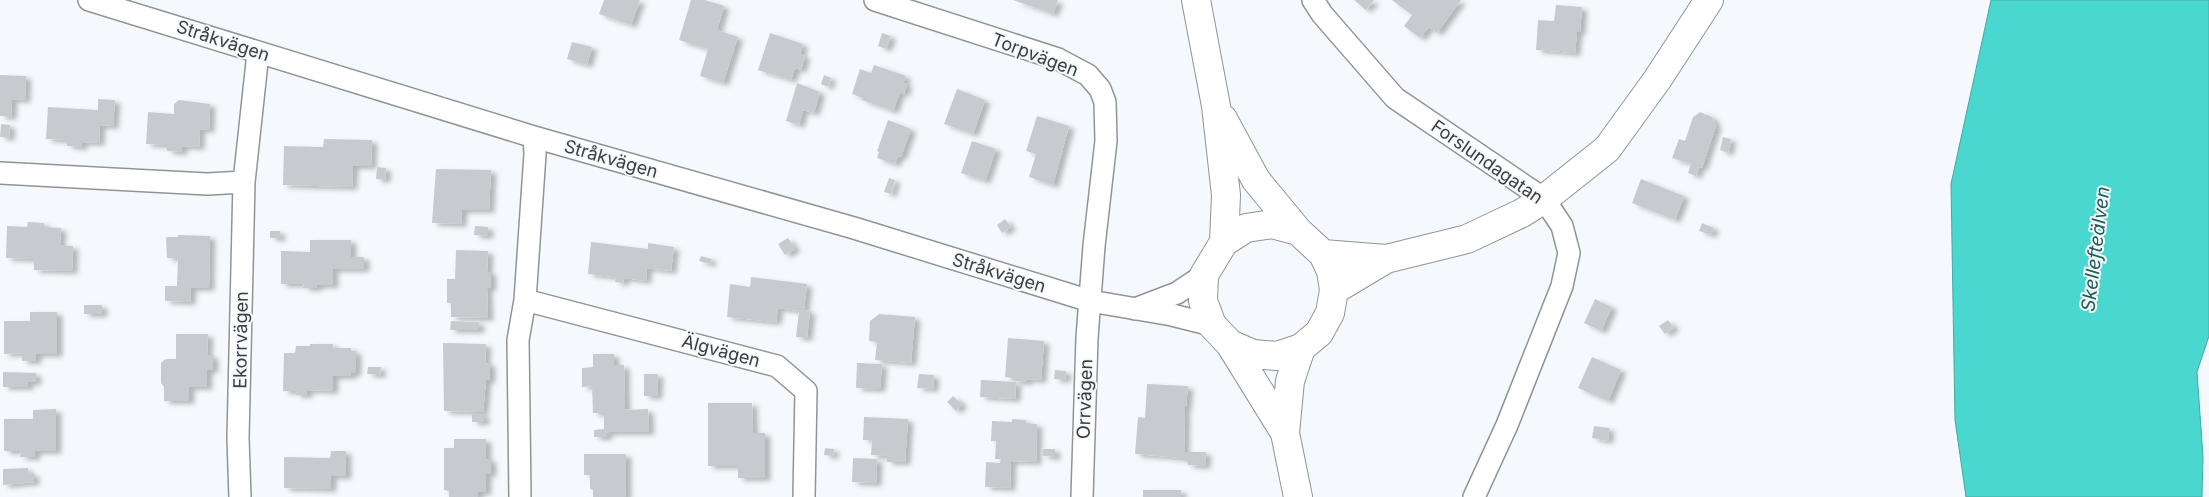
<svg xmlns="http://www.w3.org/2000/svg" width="2209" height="497" font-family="Inter,sans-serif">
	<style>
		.water { fill: #49d7cf; stroke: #45a9a4 }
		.building { fill: #c9cacf; filter: url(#shadow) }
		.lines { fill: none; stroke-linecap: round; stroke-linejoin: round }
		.street-casing { stroke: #909497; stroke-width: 24 }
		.secondary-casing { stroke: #909497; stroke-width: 30 }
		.street { stroke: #fff; stroke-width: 21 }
		.secondary { stroke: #fff; stroke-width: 28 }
		.labels { text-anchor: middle; stroke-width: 4; stroke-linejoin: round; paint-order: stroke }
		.street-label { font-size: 18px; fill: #3b3d3e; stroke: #f5f9fd }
		.water-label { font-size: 19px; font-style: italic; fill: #205b57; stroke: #f5f9fd }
	</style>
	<defs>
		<filter id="shadow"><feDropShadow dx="5.5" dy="3" stdDeviation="2.5" flood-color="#0004"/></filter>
	</defs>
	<rect width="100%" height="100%" fill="#f5f9fd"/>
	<!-- water -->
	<path class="water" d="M 1991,0 L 2209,0 L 2209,336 L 2197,372 L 2203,457 L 2202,497 L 1966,497 L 1955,420 L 1951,184 Z"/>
	<!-- building -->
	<path class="building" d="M 604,0 L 640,0 L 631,25 L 599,14 Z
		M 691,0 L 705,0 L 724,6 L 717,30 L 738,37 L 723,83 L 700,76 L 708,49 L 679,40 Z
		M 1013,0 L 1058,0 L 1053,14 Z
		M 1354,0 L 1374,0 L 1366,10 Z
		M 1392,0 L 1461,0 L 1437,33 L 1429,27 L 1420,38 L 1404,26 L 1412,15 Z
		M 1556,5 L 1582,7 L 1580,32 L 1577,32 L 1575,53 L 1536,50 L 1538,20 L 1554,21 Z
		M 770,33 L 803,44 L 800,54 L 805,56 L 801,70 L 795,68 L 791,80 L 758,70 Z
		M 882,33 L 891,36 L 886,49 L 878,46 Z
		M 572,42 L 592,47 L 587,65 L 567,59 Z
		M 874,65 L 906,76 L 903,83 L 907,84 L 904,94 L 900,92 L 893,111 L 862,100 L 863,98 L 852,94 L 860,69 L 871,73 Z
		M 0,75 L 26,76 L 25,100 L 12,99 L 11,117 L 0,116 Z
		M 824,75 L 831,78 L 828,87 L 821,84 Z
		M 797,83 L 820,92 L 814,113 L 803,110 L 799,125 L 786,121 Z
		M 957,89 L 985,100 L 973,134 L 944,124 Z
		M 98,99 L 115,100 L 113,126 L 100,125 L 99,143 L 82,142 L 82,147 L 67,146 L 67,140 L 46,139 L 48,107 L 98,110 Z
		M 179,100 L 210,104 L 209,130 L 200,129 L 199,147 L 182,146 L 182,152 L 167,151 L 167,145 L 146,144 L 148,112 L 174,114 L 174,104 Z
		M 1700,112 L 1712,117 L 1716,126 L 1702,168 L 1699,167 L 1696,176 L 1688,173 L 1691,164 L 1672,158 L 1679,139 L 1685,141 L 1693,117 Z
		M 1037,116 L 1069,126 L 1053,185 L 1029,177 L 1036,154 L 1026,151 Z
		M 888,120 L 911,129 L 901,157 L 898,156 L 895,164 L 877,158 L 879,152 L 877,151 Z
		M 1,124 L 10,125 L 9,138 L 0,137 Z
		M 1723,137 L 1731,139 L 1728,153 L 1720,150 Z
		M 324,139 L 372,140 L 371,166 L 353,166 L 352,187 L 283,185 L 284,146 L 323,147 Z
		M 972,141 L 996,149 L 985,181 L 961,173 Z
		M 377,167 L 386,168 L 385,180 L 376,179 Z
		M 436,169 L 491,170 L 489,210 L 462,210 L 461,224 L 432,223 Z
		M 889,178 L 895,180 L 891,194 L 884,192 Z
		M 1641,179 L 1684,196 L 1675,220 L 1632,203 Z
		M 1005,219 L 1011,227 L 1002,233 L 997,225 Z
		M 28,222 L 44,223 L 44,227 L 61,228 L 60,245 L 73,246 L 72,271 L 34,270 L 34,259 L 6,258 L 7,226 L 27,227 Z
		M 1702,223 L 1714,228 L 1711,235 L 1699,231 Z
		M 475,226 L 488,227 L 488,236 L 474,235 Z
		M 270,231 L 280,231 L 280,238 L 270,238 Z
		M 178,235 L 210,236 L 209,288 L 191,288 L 190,302 L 165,301 L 165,286 L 177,286 L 178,258 L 167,258 L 166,239 L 167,237 L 178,237 Z
		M 788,238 L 795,249 L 785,255 L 778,244 Z
		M 310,240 L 351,240 L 351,257 L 364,257 L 364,269 L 333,269 L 333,285 L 317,285 L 317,288 L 303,288 L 304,284 L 281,284 L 281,251 L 310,252 Z
		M 591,242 L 648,249 L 648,243 L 674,247 L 671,271 L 647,268 L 646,281 L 624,278 L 623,283 L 615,282 L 616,277 L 588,274 Z
		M 456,250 L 488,251 L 487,272 L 491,272 L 491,288 L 487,288 L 488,318 L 451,317 L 451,303 L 447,303 L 447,279 L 455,279 Z
		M 701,256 L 712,259 L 710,264 L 699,261 Z
		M 751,277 L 807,284 L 804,310 L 810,311 L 807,338 L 796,337 L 799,311 L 778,308 L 776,322 L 727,317 L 730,284 L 750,287 Z
		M 1595,299 L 1612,307 L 1601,331 L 1584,323 Z
		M 84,305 L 102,305 L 102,314 L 84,314 Z
		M 30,312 L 57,312 L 57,354 L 36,354 L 36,361 L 22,361 L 22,353 L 4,354 L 4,321 L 30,321 Z
		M 879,314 L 915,317 L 911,363 L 875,360 L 877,342 L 869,341 L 870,321 Z
		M 1668,320 L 1674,328 L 1665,334 L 1659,326 Z
		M 451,321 L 479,322 L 479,330 L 450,330 Z
		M 176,334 L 208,334 L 207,355 L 213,355 L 213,370 L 207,370 L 207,387 L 189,387 L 189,401 L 164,401 L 164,387 L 161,383 L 161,363 L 166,359 L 176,359 Z
		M 1008,338 L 1044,341 L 1041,380 L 1027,379 L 1027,382 L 1015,381 L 1015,378 L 1005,377 Z
		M 443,343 L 486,344 L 485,363 L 490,363 L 490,380 L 486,380 L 483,412 L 444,411 Z
		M 310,344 L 333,344 L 333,348 L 351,348 L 351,351 L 356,351 L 356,373 L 351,373 L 351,376 L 333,376 L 333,391 L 307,390 L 307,395 L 296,395 L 296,391 L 283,391 L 284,353 L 295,353 L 296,346 L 310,346 Z
		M 593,354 L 614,354 L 614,365 L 624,365 L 625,410 L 648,409 L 649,432 L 607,432 L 607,437 L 594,437 L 594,430 L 604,429 L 604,413 L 593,413 L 592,386 L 582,387 L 582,368 L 593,367 Z
		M 1592,357 L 1621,370 L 1608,401 L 1578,388 Z
		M 857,363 L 882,364 L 880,389 L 856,388 Z
		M 368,367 L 381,367 L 380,375 L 367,374 Z
		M 1055,370 L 1066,371 L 1065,380 L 1054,379 Z
		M 3,372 L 36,373 L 36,382 L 28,382 L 28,387 L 3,387 Z
		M 644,374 L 658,374 L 657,396 L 644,396 Z
		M 919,374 L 934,375 L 933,389 L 917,388 Z
		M 981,380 L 1016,382 L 1015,399 L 980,397 Z
		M 1147,384 L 1188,386 L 1186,407 L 1185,407 L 1184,452 L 1206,452 L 1205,466 L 1188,465 L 1188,461 L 1183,461 L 1183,458 L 1135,454 L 1138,417 L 1145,418 Z
		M 953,396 L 962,404 L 956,411 L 947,402 Z
		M 708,403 L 752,403 L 753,433 L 765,433 L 765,478 L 738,478 L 738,466 L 708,466 Z
		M 56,409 L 56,451 L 35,451 L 35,457 L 20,457 L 21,451 L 4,451 L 4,419 L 33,419 L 33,410 Z
		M 472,414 L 484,414 L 484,422 L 472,422 Z
		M 864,417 L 908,419 L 905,462 L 887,462 L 887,456 L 871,455 L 872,440 L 863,440 Z
		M 1012,419 L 1026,420 L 1026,423 L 1037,424 L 1036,462 L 1011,461 L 1010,488 L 985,487 L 986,462 L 1000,463 L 1001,459 L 995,459 L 996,441 L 991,441 L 992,421 L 1012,422 Z
		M 1594,426 L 1609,428 L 1608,441 L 1592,438 Z
		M 454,439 L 486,439 L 486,459 L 491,459 L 491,474 L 486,474 L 486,492 L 478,492 L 478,497 L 449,497 L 449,491 L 444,490 L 444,448 L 454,448 Z
		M 825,448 L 834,449 L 833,456 L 824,455 Z
		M 1043,449 L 1055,449 L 1055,457 L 1043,456 Z
		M 331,451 L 346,451 L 346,476 L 331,476 L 331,489 L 284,488 L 284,457 L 330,458 Z
		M 584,454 L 626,454 L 626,497 L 593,497 L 593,490 L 590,489 L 590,475 L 584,475 Z
		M 853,458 L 877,459 L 876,483 L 852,482 Z
		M 28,468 L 28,474 L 34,473 L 34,482 L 3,485 L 3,469 Z
		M 1143,490 L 1181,490 L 1181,497 L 1143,497 Z"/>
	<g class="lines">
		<defs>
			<path id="street" d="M 89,0 L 534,137 L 854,228 L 1090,301 L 1172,315 L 1212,325
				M 875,0 L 1058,59 L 1088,75 L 1100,89 L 1105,102 L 1106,141 L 1094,246 L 1087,338 L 1082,497
				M 1313,0 L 1322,14 L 1395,98 L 1544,199 L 1562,226 L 1569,253 L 1562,286 L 1507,425 L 1474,497
				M 0,173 L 207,184 L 244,182
				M 525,300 L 777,366 L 806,391 L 804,497
				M 1135,309 L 1177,293 L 1204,275
				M 240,497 L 238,438 L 244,182 L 258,53
				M 520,497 L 518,340 L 525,300 L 535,154 L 534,137"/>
			<path id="secondary" d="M 1196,0 L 1216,106 L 1226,195 L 1224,242 L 1204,275 L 1203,301 L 1212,325 L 1230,344 L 1253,354 L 1277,356 L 1301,348 L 1319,333 L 1330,313 L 1334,290 L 1331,271 L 1323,254 L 1298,231 L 1272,224 L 1246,228 L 1224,242
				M 1223,119 L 1256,180 L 1298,231
				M 1323,254 L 1386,259
				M 1334,290 L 1386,259 L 1467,239 L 1522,213 L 1544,199 L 1607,149 L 1657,80 L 1709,0
				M 1230,344 L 1285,433
				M 1298,497 L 1285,433 L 1290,381 L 1301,348"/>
		</defs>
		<!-- street casing -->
		<use href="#street" class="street-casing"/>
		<!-- secondary casing -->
		<use href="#secondary" class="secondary-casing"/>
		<!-- street -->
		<use href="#street" class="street"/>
		<!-- secondary -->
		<use href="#secondary" class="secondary"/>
	</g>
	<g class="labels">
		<!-- street labels -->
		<g class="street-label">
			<text transform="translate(223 41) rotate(18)" y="6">Stråkvägen</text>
			<text transform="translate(1035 55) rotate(21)" y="6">Torpvägen</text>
			<text transform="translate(611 159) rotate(16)" y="6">Stråkvägen</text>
			<text transform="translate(1487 162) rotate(35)" y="6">Forslundagatan</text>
			<text transform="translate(999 273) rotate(17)" y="6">Stråkvägen</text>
			<text transform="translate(241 340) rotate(-89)" y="6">Ekorrvägen</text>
			<text transform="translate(721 351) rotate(15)" y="6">Älgvägen</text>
			<text transform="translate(1085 399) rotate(-88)" y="6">Orrvägen</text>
		</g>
		<!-- water labels -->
		<g class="water-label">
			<text transform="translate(2095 249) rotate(-83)" y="7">Skellefteälven</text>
		</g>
	</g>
</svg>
